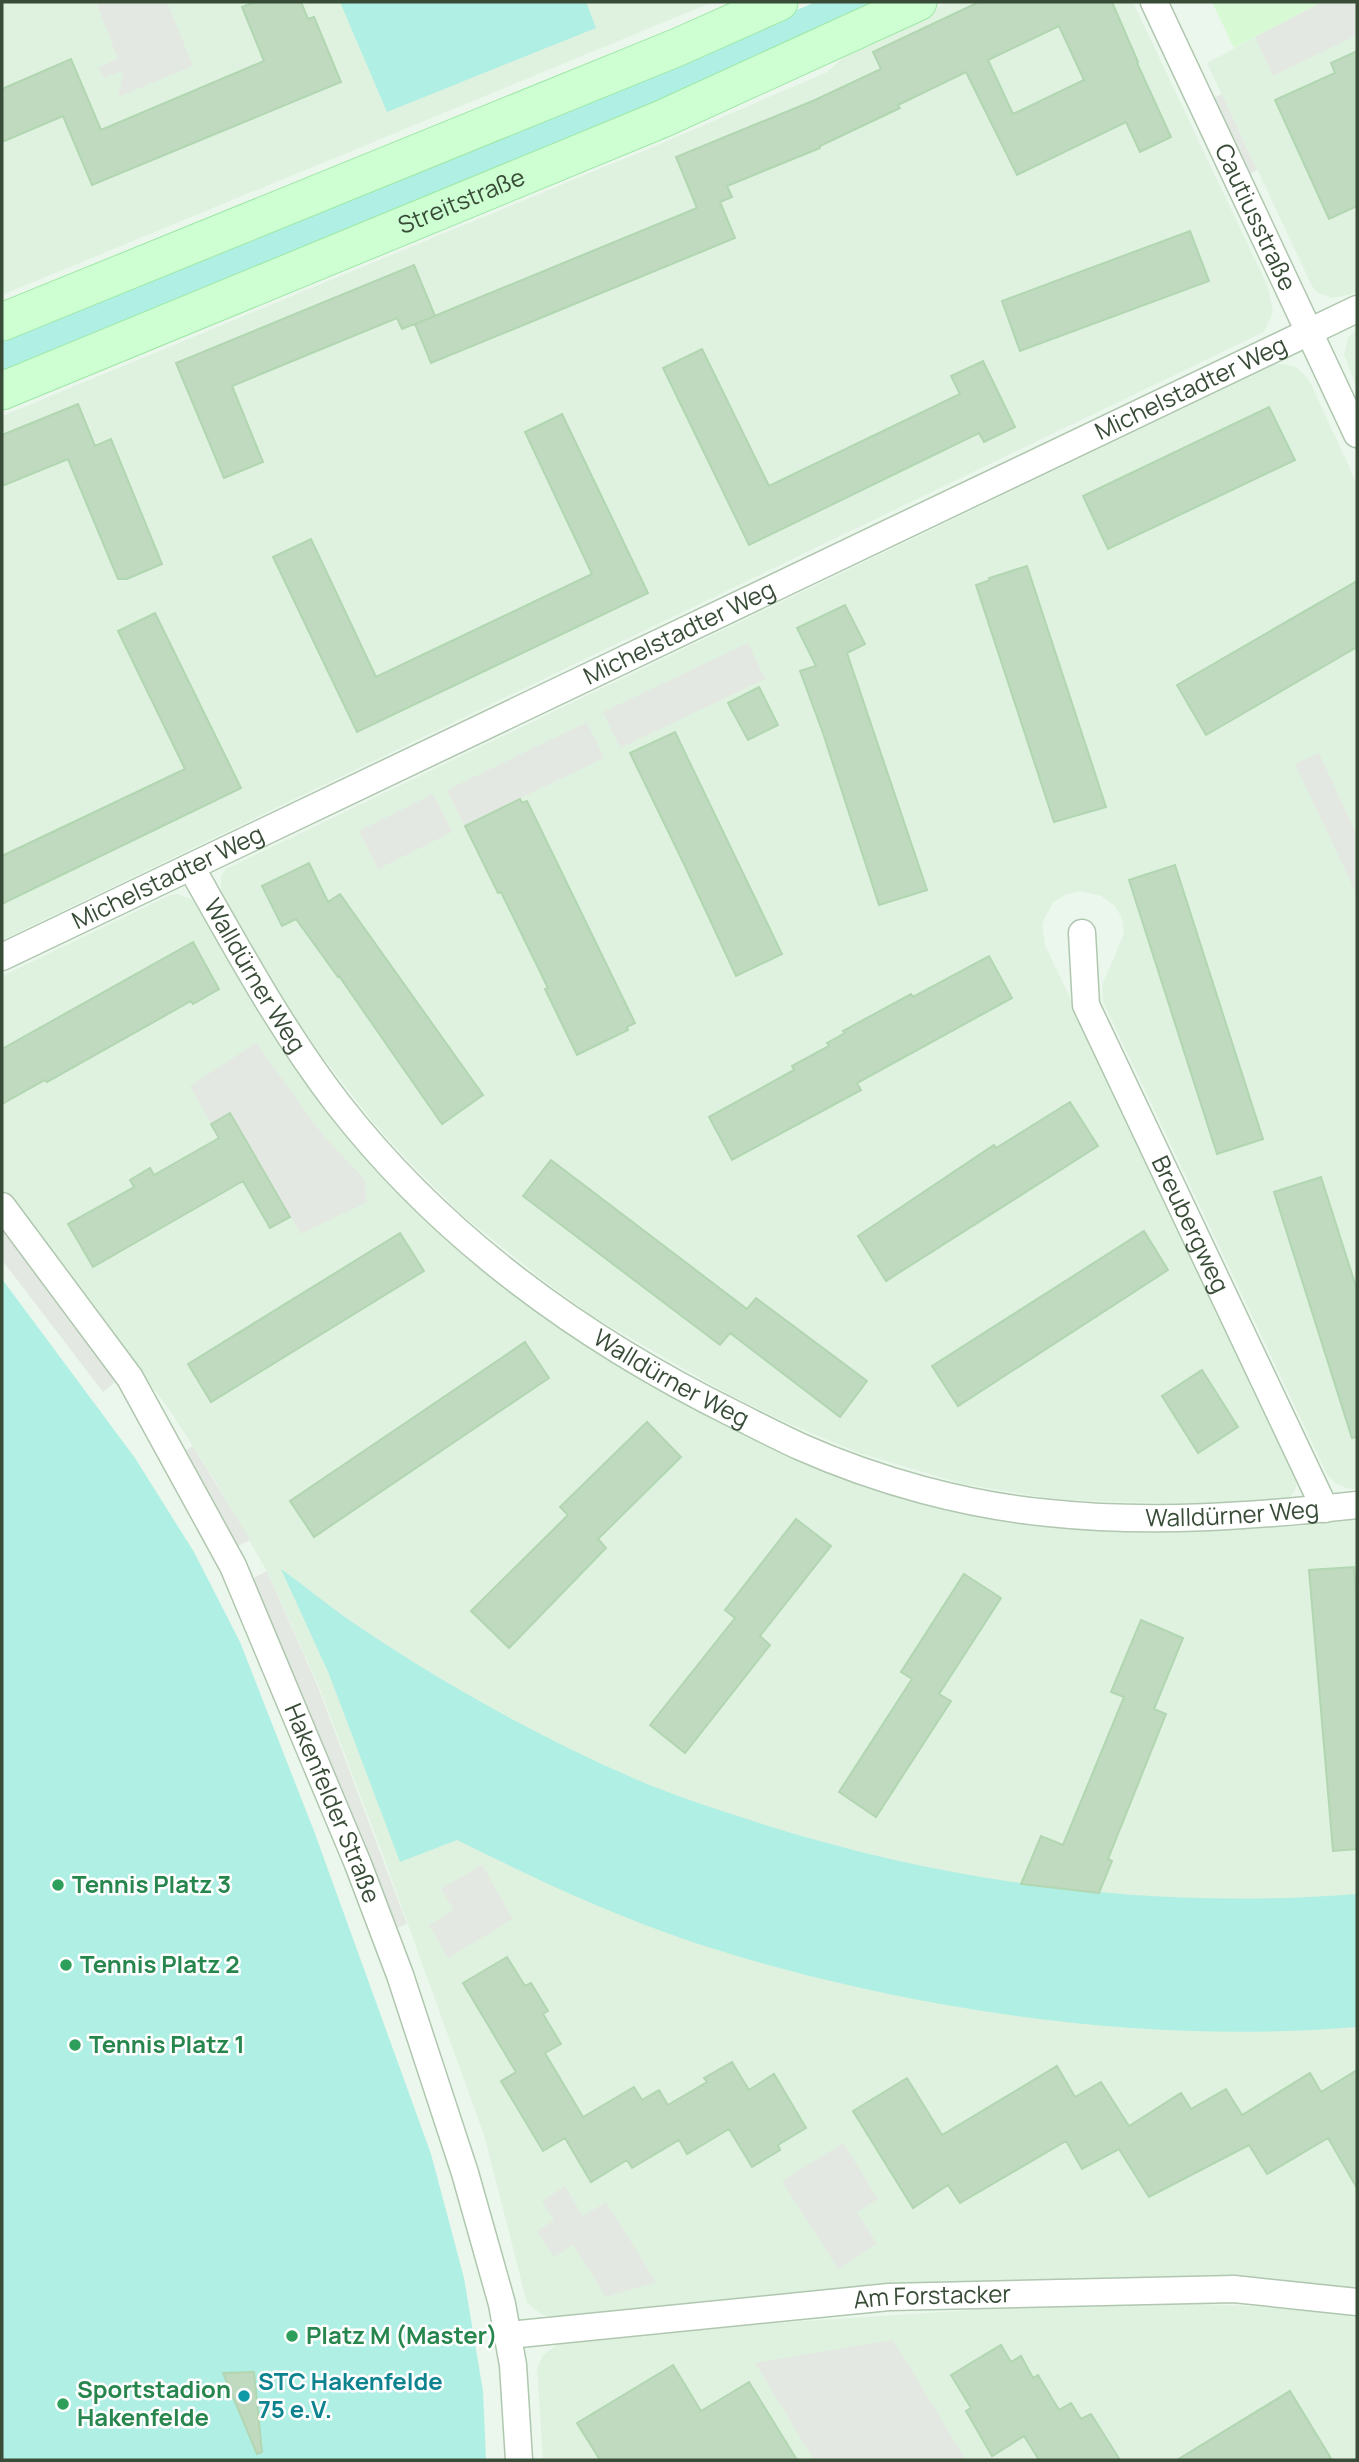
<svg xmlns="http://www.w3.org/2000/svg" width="1359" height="2462" font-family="Manrope,sans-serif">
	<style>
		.residential { fill: #dff2e0 }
		.commercial { fill: #d7fad5 }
		.green { fill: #b0efe3 }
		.parking { fill: #e3e8e2 }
		.building { fill: #c0dabf; stroke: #b2d6b1; stroke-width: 2; fill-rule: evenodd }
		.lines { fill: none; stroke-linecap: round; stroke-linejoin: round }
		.street-casing { stroke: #afc7af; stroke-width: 29 }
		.secondary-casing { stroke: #9ee8a5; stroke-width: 39 }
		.street { stroke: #fff; stroke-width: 26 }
		.secondary { stroke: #cdffd3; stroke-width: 37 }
		.leisure-dot { fill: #2e9e5b; stroke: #fff; stroke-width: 2.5 }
		.culture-dot { fill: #0f9aa8; stroke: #fff; stroke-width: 2.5 }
		.labels { text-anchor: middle; stroke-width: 5; stroke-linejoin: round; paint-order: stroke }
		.street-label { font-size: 24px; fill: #384c37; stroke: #fff }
		.leisure-label { font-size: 24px; font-weight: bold; fill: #27864d; stroke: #fff; text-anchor: start }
		.culture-label { font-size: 24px; font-weight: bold; fill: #0d838f; stroke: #fff; text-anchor: start }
	</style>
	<rect width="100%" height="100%" fill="#ebf7ec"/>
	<!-- residential -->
	<path class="residential" d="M 2,2 L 713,2 L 2,295 Z
		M 948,2 L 1133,2 L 1268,287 L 1273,312 L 1264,332 L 2,940 L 2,416 L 667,141 L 827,72 L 860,43 Z
		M 1322,2 L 1357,2 L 1357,291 L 1348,295 L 1332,298 L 1317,292 L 1312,286 L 1207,63 Z
		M 1357,328 L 1357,388 L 1344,355 L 1348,338 Z
		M 1281,364 L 1297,367 L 1309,380 L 1357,484 L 1357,1489 L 1349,1489 L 1336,1484 L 1327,1474 L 1103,1002 L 1102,985 L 1124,934 L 1122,918 L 1114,905 L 1101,896 L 1080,891 L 1065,895 L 1053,902 L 1042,924 L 1045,945 L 1296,1474 L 1296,1488 L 1290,1498 L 1285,1500 L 1194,1504 L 1085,1501 L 1046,1498 L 963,1484 L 859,1453 L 787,1423 L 726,1393 L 592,1316 L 543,1280 L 461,1214 L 408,1161 L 372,1121 L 318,1051 L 273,986 L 221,890 L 221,876 L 226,869 L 1274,365 Z
		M 177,894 L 192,899 L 251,1000 L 294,1065 L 573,1335 L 628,1371 L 713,1418 L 782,1450 L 1169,1531 L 1298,1526 L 1357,1519 L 1357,2289 L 1233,2276 L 555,2318 L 541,2314 L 527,2303 L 484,2135 L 381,1850 L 319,1687 L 269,1575 L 214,1479 L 171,1412 L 2,1188 L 2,976 L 170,895 Z
		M 1176,2303 L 1324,2309 L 1357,2314 L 1357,2460 L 543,2460 L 537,2369 L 543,2355 L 559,2343 L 746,2325 L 910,2314 L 1058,2305 Z"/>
	<!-- commercial -->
	<path class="commercial" d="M 1212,2 L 1322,2 L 1234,48 Z"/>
	<!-- green -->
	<path class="green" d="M 340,2 L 586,2 L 596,28 L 387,112 Z
		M 816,2 L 889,2 L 712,81 L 2,375 L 2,339 Z
		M 2,1279 L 135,1458 L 194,1552 L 240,1642 L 314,1831 L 431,2154 L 464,2278 L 483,2391 L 486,2460 L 2,2460 Z
		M 281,1569 C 306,1587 330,1607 355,1624 C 442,1683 537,1736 633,1778 C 672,1795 713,1808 753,1821 C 948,1884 1153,1910 1357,1894 L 1357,2027 C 1187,2041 1014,2023 848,1985 C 774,1968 700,1947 630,1919 C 571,1896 514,1868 457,1840 L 400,1862 L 329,1674 Z"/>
	<!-- parking -->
	<path class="parking" d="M 96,2 L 167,2 L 193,66 L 118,97 L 124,70 L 104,78 L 99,67 L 118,59 Z
		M 1322,2 L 1357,2 L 1357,35 L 1273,76 L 1255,37 Z
		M 1222,94 L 1257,170 L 1249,174 L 1214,98 Z
		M 748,643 L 765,679 L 620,748 L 603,712 Z
		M 587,722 L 604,758 L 464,825 L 447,790 Z
		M 1319,753 L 1357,835 L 1357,895 L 1295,764 Z
		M 433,794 L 452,832 L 378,869 L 359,831 Z
		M 256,1043 L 322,1134 L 364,1179 L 367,1202 L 301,1234 L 231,1113 L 211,1124 L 190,1086 Z
		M 2,1222 L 120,1378 L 103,1392 L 2,1260 Z
		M 193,1446 L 250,1540 L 232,1549 L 176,1457 Z
		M 267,1571 L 318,1687 L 407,1924 L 389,1931 L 248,1581 Z
		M 482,1865 L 513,1919 L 448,1958 L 429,1925 L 454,1910 L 441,1889 Z
		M 843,2143 L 878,2199 L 857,2212 L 877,2244 L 838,2269 L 782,2181 Z
		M 565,2186 L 583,2216 L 606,2202 L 656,2282 L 606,2297 L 573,2245 L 554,2257 L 537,2231 L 554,2220 L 542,2201 Z
		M 893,2340 L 966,2460 L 814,2460 L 755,2363 Z"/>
	<!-- building -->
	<path class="building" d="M 255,2 L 301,2 L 308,19 L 314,17 L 341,82 L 92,185 L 63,116 L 2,142 L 2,89 L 71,59 L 101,130 L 264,61 L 242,7 Z
		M 979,2 L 1112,2 L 1138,62 L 1137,63 L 1171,137 L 1140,152 L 1126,122 L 1017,175 L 966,72 L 898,105 L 900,108 L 820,146 L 820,148 L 727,186 L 732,197 L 720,202 L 735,238 L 431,363 L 415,324 L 697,208 L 676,157 L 815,100 L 881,69 L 873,52 ZM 1059,26 L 1084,80 L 1013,114 L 988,60 Z
		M 1357,51 L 1357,206 L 1329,219 L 1275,100 L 1335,73 L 1331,63 Z
		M 1190,231 L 1209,281 L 1020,351 L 1002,301 Z
		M 414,265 L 435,316 L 402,329 L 397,318 L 232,386 L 263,462 L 224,478 L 176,363 Z
		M 702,349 L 769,486 L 960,394 L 951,376 L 983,361 L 1015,427 L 984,442 L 979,433 L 749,545 L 663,368 Z
		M 78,404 L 95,446 L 111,439 L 162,564 L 127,579 L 118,579 L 68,459 L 2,486 L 2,435 Z
		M 1269,407 L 1295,460 L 1108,549 L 1083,496 Z
		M 562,414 L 648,593 L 357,732 L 273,557 L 311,539 L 376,677 L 592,574 L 525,432 Z
		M 1027,566 L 1106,807 L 1054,822 L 976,585 L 990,580 L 989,578 Z
		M 1357,581 L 1357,647 L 1206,735 L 1177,685 Z
		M 845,605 L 865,644 L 847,653 L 927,890 L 879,905 L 823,733 L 800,671 L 816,666 L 797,628 Z
		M 155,613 L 241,788 L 2,904 L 2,856 L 185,769 L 118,631 Z
		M 759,687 L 778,725 L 748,740 L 728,703 Z
		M 675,732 L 782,954 L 736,976 L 684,864 L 630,753 Z
		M 520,799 L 522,803 L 527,801 L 635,1023 L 627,1027 L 628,1030 L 577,1055 L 545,989 L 548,988 L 501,892 L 498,893 L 465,826 Z
		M 309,863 L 328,902 L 340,894 L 483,1095 L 442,1124 L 339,976 L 338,977 L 296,919 L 282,926 L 262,886 Z
		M 1175,865 L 1263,1139 L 1217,1154 L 1129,880 Z
		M 193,942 L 219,989 L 193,1004 L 191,1001 L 47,1082 L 45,1080 L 2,1104 L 2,1049 Z
		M 989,956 L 1012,998 L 857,1083 L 861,1090 L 732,1160 L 709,1117 L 794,1070 L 792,1066 L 829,1046 L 827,1043 L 845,1033 L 843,1031 L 911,994 L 913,997 Z
		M 1070,1102 L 1098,1146 L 886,1281 L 858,1236 L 994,1145 L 996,1148 Z
		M 230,1113 L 290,1217 L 270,1228 L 243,1181 L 93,1267 L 68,1224 L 134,1187 L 130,1180 L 150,1168 L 154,1175 L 219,1138 L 211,1124 Z
		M 551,1160 L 747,1309 L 756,1298 L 867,1381 L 840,1417 L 730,1333 L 720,1345 L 523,1196 Z
		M 1321,1177 L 1357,1290 L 1357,1437 L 1352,1438 L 1274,1192 Z
		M 1144,1231 L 1168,1270 L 958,1406 L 932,1366 Z
		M 400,1233 L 424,1271 L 211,1402 L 188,1364 Z
		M 525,1342 L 549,1378 L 314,1537 L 290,1501 Z
		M 1202,1370 L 1238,1427 L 1198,1453 L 1162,1396 Z
		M 647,1422 L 681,1457 L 598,1539 L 606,1548 L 509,1648 L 471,1611 L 568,1515 L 560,1507 Z
		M 796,1519 L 831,1546 L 760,1636 L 770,1645 L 685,1753 L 650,1725 L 735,1618 L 725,1610 Z
		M 1354,1567 L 1357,1606 L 1357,1849 L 1333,1851 L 1309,1570 Z
		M 964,1574 L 1001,1598 L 939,1694 L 951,1701 L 876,1817 L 839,1792 L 912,1679 L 901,1672 Z
		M 1141,1620 L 1183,1638 L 1154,1709 L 1166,1714 L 1108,1859 L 1112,1861 L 1099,1893 L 1021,1884 L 1041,1836 L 1063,1845 L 1124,1697 L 1111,1692 Z
		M 507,1957 L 525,1986 L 531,1983 L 548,2011 L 543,2014 L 561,2044 L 545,2053 L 583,2117 L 634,2087 L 642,2100 L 659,2090 L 668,2105 L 707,2082 L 704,2078 L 732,2062 L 749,2090 L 774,2074 L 806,2128 L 778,2145 L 780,2150 L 752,2167 L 729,2129 L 687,2154 L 679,2140 L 632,2168 L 627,2160 L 591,2182 L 565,2138 L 543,2151 L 501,2081 L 516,2072 L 463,1983 Z
		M 1057,2066 L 1075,2097 L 1101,2082 L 1129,2126 L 1181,2093 L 1191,2109 L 1226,2089 L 1242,2115 L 1310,2073 L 1321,2092 L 1357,2070 L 1357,2188 L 1328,2138 L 1267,2174 L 1249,2145 L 1149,2197 L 1119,2149 L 1082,2169 L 1066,2141 L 960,2203 L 948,2185 L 913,2208 L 853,2111 L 907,2078 L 942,2135 Z
		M 1001,2345 L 1011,2362 L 1021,2356 L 1033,2378 L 1038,2375 L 1059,2410 L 1071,2403 L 1081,2419 L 1091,2414 L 1120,2460 L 1039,2460 L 1024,2436 L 992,2456 L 966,2411 L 971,2408 L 951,2375 Z
		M 673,2365 L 701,2411 L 749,2382 L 797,2460 L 600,2460 L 577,2423 Z
		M 254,2372 L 262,2452 L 257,2454 L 223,2373 Z
		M 1290,2391 L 1332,2460 L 1177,2460 Z"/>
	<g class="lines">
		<defs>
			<g id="street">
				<path id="s1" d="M 1154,2 L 1357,434"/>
				<path id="s2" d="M 191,867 C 237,948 281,1030 338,1104 C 443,1239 584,1340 736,1415 C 758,1426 779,1437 801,1447 C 878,1481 965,1505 1049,1513 C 1152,1524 1255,1516 1357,1505"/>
				<path id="s3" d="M 1082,933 L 1086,1005 L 1325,1509"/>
				<path id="s4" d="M 2,957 L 1357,309"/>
				<path id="s5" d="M 2,1206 L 130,1378 L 233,1566 L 358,1864 L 400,1975 L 465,2173 L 502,2304 L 513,2365 L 519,2460"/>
				<path id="s6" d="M 509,2335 L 889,2297 L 1234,2289 L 1357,2302"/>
			</g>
			<g id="secondary">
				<path d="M 2,322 L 678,47 L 779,2"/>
				<path id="s7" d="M 2,391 L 662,119 L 918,2"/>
			</g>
		</defs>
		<!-- street casing -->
		<use href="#street" class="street-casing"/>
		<!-- secondary casing -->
		<use href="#secondary" class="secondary-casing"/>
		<!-- street -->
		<use href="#street" class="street"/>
		<!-- secondary -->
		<use href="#secondary" class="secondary"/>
	</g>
	<!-- markers -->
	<g class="leisure-dot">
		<circle cx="58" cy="1885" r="7"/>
		<circle cx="66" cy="1965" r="7"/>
		<circle cx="75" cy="2045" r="7"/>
		<circle cx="292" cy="2336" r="7"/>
		<circle cx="63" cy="2404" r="7"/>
	</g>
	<circle class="culture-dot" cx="244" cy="2396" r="7"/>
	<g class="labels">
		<!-- street labels -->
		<g class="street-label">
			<text dy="8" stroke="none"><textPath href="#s7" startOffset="497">Streitstraße</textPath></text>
			<text dy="8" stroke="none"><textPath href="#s1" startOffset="238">Cautiusstraße</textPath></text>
			<text dy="8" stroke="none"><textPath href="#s4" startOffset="1318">Michelstadter Weg</textPath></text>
			<text dy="8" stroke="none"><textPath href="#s4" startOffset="751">Michelstadter Weg</textPath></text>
			<text dy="8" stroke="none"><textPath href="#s4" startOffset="184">Michelstadter Weg</textPath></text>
			<text dy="8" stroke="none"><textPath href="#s2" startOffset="126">Walldürner Weg</textPath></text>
			<text dy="8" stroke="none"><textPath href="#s3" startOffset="315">Breubergweg</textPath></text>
			<text dy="8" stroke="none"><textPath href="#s2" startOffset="714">Walldürner Weg</textPath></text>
			<text dy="8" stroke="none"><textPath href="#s2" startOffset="1302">Walldürner Weg</textPath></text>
			<text dy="8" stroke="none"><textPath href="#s5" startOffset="686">Hakenfelder Straße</textPath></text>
			<text dy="8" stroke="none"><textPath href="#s6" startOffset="425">Am Forstacker</textPath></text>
		</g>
		<!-- leisure labels -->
		<g class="leisure-label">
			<text x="72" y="1893">Tennis Platz 3</text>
			<text x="80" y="1973">Tennis Platz 2</text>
			<text x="89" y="2053">Tennis Platz 1</text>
			<text x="306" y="2344">Platz M (Master)</text>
			<text x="77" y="2398">Sportstadion<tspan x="77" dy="28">Hakenfelde</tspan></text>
		</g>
		<!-- culture labels -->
		<g class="culture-label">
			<text x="258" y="2390">STC Hakenfelde<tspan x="258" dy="28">75 e.V.</tspan></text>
		</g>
	</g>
	<!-- border -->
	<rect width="1359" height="2462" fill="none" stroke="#384c37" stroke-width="7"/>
</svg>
